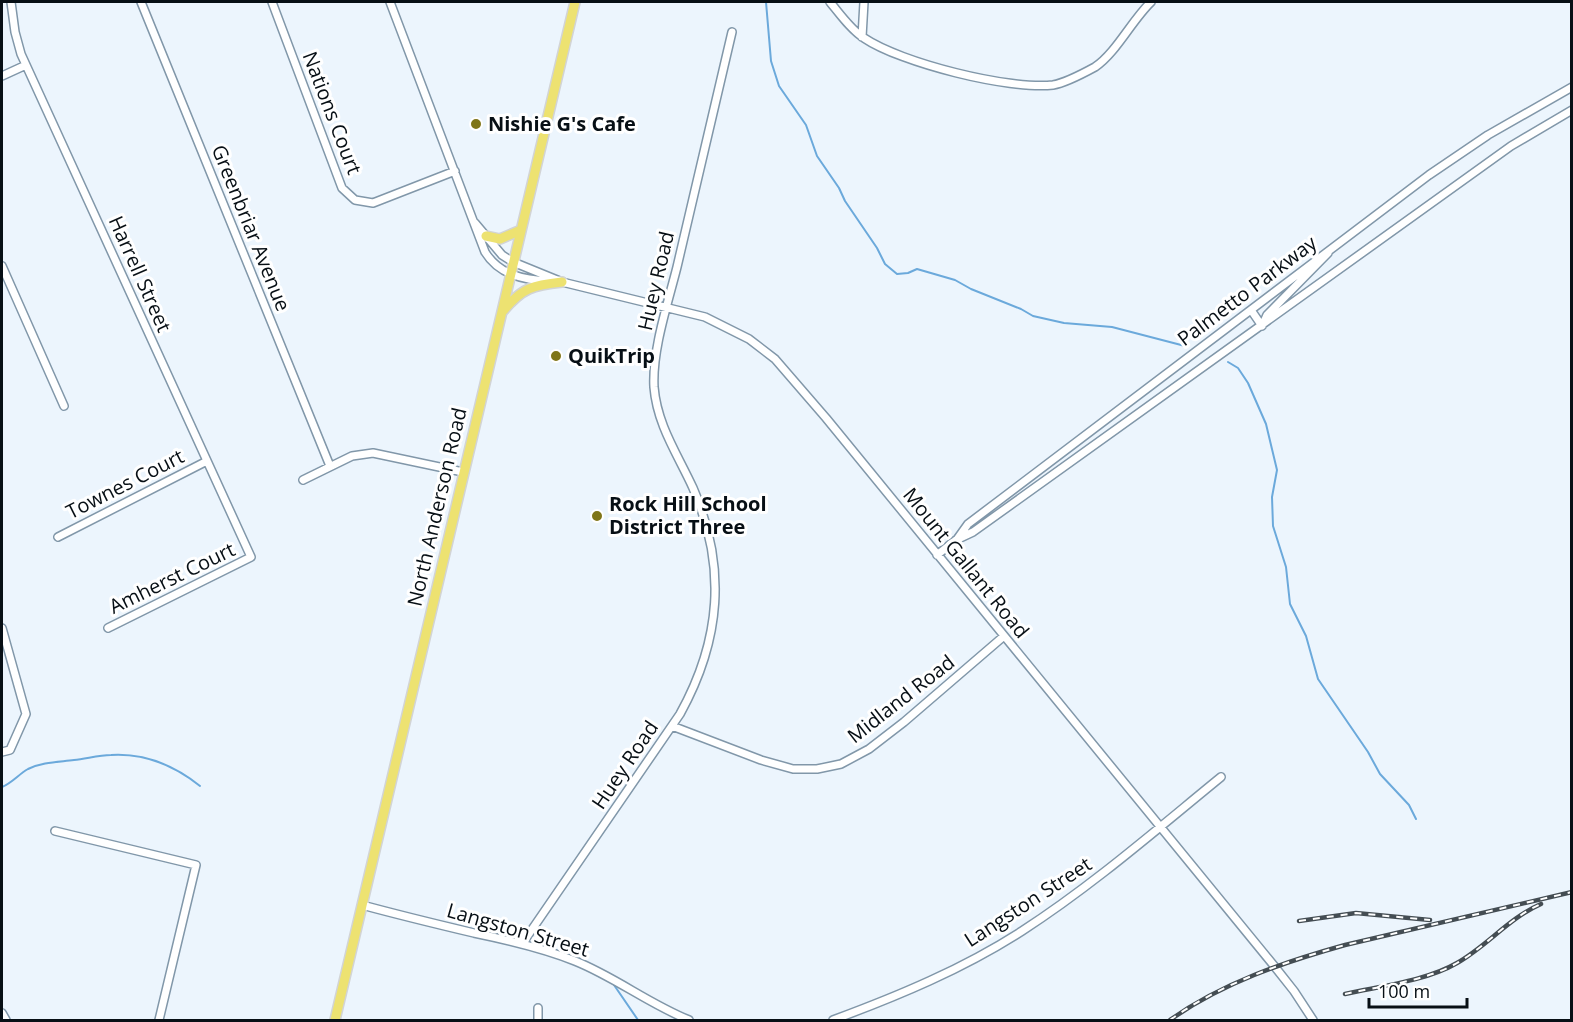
<svg xmlns="http://www.w3.org/2000/svg" width="1573" height="1022" font-family="'Open Sans',sans-serif">
	<style>
		.lines { fill: none; stroke-linecap: round; stroke-linejoin: round }
		.stream { stroke: #6ba9db; stroke-width: 2 }
		.minor-casing { stroke: #8197a9; stroke-width: 10 }
		.major-casing { stroke: #d2d4d5; stroke-width: 12 }
		.minor { stroke: #fff; stroke-width: 7 }
		.major { stroke: #ede271; stroke-width: 9 }
		.rail-casing { stroke: #444d53; stroke-width: 4.5 }
		.rail { stroke: #fff; stroke-width: 2; stroke-dasharray: 7; stroke-linecap: butt }
		.poi-dot { fill: #7f7518; stroke: #fff; stroke-width: 2 }
		.labels { text-anchor: middle; stroke-width: 6; stroke-linejoin: round; paint-order: stroke }
		.street-label { font-size: 20px; fill: #070f15; stroke: #fff }
		.poi-label { font-size: 20px; font-weight: bold; fill: #070f15; stroke: #fff; text-anchor: start }
	</style>
	<rect width="100%" height="100%" fill="#ecf5fd"/>
	<g class="lines">
		<!-- stream -->
		<path class="stream" d="M 766,2 L 771,61 L 779,86 L 806,125 L 817,156 L 839,188 L 845,201 L 877,248 L 885,264 L 897,274 L 908,273 L 917,269 L 955,280 L 971,289 L 1021,309 L 1033,316 L 1064,323 L 1112,327 L 1185,346
			M 1228,362 L 1238,368 L 1248,383 L 1266,424 L 1277,470 L 1272,497 L 1273,526 L 1286,567 L 1290,604 L 1306,636 L 1318,679 L 1368,752 L 1380,774 L 1409,805 L 1416,819
			M 2,787 C 12,783 19,774 28,769 C 42,762 59,762 74,760 C 86,759 98,755 111,755 C 144,753 175,766 200,786
			M 614,985 L 638,1020"/>
		<defs>
			<path id="minor" d="M 11,2 L 15,32 L 21,54 L 251,557 L 108,628
				M 141,2 L 330,466
				M 272,2 L 342,188 L 355,200 L 373,203 L 455,171
				M 390,2 L 485,252 C 499,275 524,280 549,281
				M 830,2 C 840,14 851,30 864,38 C 901,63 1009,90 1053,85 C 1065,83 1084,73 1095,67 C 1116,53 1132,20 1151,2
				M 862,37 L 864,2
				M 2,76 L 26,65
				M 475,223 L 502,255 L 513,262 L 562,282 L 705,317 L 749,339 L 775,359 L 826,418 L 1275,967 L 1294,991 L 1313,1020
				M 2,266 L 64,406
				M 1251,310 L 1262,326
				M 1263,324 L 1267,315 L 1328,253
				M 303,480 L 352,456 L 373,453 L 463,472
				M 58,537 L 207,461
				M 958,538 L 968,524 L 1429,175 L 1488,135 L 1572,87
				M 937,555 L 956,540 L 973,532 L 1511,146 L 1572,110
				M 2,628 L 26,714 L 10,750 L 2,752
				M 672,726 L 761,760 L 793,769 L 817,769 L 841,764 L 869,749 L 904,722 L 1004,636
				M 55,831 L 196,865 L 159,1020
				M 362,905 C 399,915 436,924 474,933 C 508,940 543,948 575,961 C 615,977 649,1004 689,1020
				M 522,944 L 680,714 C 721,640 727,567 693,488 C 678,455 657,425 654,387 C 652,350 668,303 677,267 C 695,188 714,110 732,32
				M 538,1008 L 538,1020
				M 2,1013 L 6,1020
				M 833,1020 C 898,996 963,969 1022,931 C 1093,885 1156,830 1221,777"/>
			<path id="major" d="M 486,236 L 500,239 L 521,230
				M 503,311 C 522,288 533,285 562,282
				M 335,1020 L 575,2"/>
		</defs>
		<!-- minor casing -->
		<use href="#minor" class="minor-casing"/>
		<!-- major casing -->
		<use href="#major" class="major-casing"/>
		<!-- minor -->
		<use href="#minor" class="minor"/>
		<!-- major -->
		<use href="#major" class="major"/>
		<defs>
			<path id="rail" d="M 1299,921 L 1356,913 L 1430,920
				M 1345,994 C 1381,986 1426,981 1457,963 C 1487,946 1509,918 1541,904
				M 1170,1020 C 1222,983 1284,962 1345,945 L 1572,892"/>
		</defs>
		<!-- rail casing -->
		<use href="#rail" class="rail-casing"/>
		<!-- rail -->
		<use href="#rail" class="rail"/>
	</g>
	<!-- markers -->
	<g class="poi-dot">
		<circle cx="476" cy="124" r="6"/>
		<circle cx="556" cy="356" r="6"/>
		<circle cx="597" cy="516" r="6"/>
	</g>
	<g class="labels">
		<!-- street labels -->
		<g class="street-label">
			<text transform="translate(332 113) rotate(69)" y="7">Nations Court</text>
			<text transform="translate(251 228) rotate(68)" y="7">Greenbriar Avenue</text>
			<text transform="translate(140 274) rotate(66)" y="7">Harrell Street</text>
			<text transform="translate(656 281) rotate(-77)" y="7">Huey Road</text>
			<text transform="translate(1247 291) rotate(-37)" y="7">Palmetto Parkway</text>
			<text transform="translate(125 484) rotate(-27)" y="7">Townes Court</text>
			<text transform="translate(437 507) rotate(-77)" y="7">North Anderson Road</text>
			<text transform="translate(966 563) rotate(51)" y="7">Mount Gallant Road</text>
			<text transform="translate(172 578) rotate(-26)" y="7">Amherst Court</text>
			<text transform="translate(901 699) rotate(-38)" y="7">Midland Road</text>
			<text transform="translate(625 765) rotate(-56)" y="7">Huey Road</text>
			<text transform="translate(1028 902) rotate(-33)" y="7">Langston Street</text>
			<text transform="translate(518 930) rotate(16)" y="7">Langston Street</text>
		</g>
		<!-- poi labels -->
		<g class="poi-label">
			<text x="488" y="131">Nishie G's Cafe</text>
			<text x="568" y="363">QuikTrip</text>
			<text x="609" y="511">Rock Hill School<tspan x="609" dy="23">District Three</tspan></text>
		</g>
	</g>
	<!-- border -->
	<rect width="1573" height="1022" fill="none" stroke="#070f15" stroke-width="6"/>
	<!-- scale -->
	<path d="M1369 998v9h98v-9" fill="none" stroke="#070f15" stroke-width="3"/>
	<text x="1378" y="998" font-size="18" fill="#070f15" stroke="#ffffff" stroke-width="4.5" paint-order="stroke">100 m</text>
</svg>
